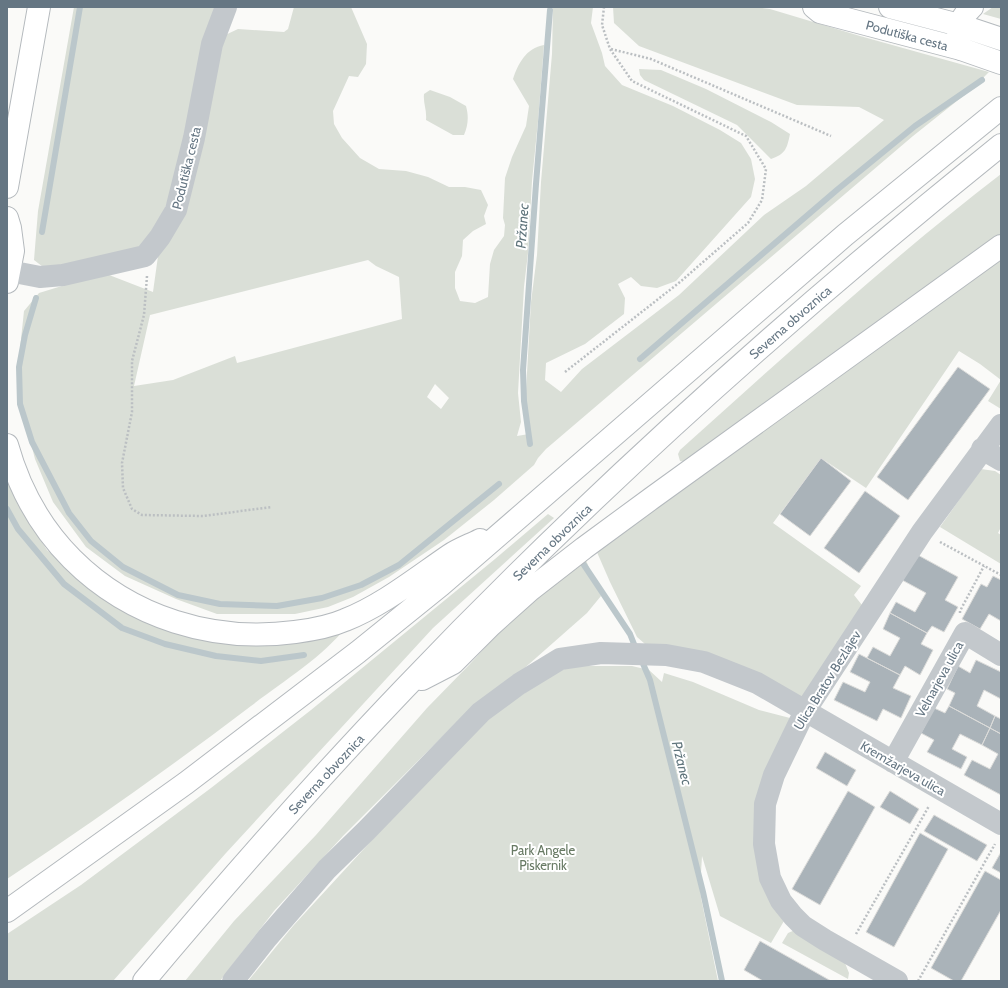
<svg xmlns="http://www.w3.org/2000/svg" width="1008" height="988" font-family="Cabin,sans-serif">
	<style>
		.green { fill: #dadfd7; fill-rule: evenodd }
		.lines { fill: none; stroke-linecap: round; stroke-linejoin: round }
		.stream { stroke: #bbc7cb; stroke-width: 6 }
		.building { fill: #aab3b9; stroke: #dcdcda }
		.major-casing { stroke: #b5babe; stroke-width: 24 }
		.highway-casing { stroke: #b4b9bd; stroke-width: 24 }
		.path { stroke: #bbbfc2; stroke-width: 2.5; stroke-dasharray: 2 2; stroke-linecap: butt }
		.minor { stroke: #c3c8cc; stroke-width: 22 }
		.major { stroke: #fff; stroke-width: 22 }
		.highway { stroke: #fff; stroke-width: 22 }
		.labels { text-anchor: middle; stroke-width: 4; stroke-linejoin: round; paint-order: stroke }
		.street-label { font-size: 13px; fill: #657683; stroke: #fff }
		.park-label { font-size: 13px; fill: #687a64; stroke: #fff }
		.water-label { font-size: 14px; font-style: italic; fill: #60757c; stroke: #fff }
	</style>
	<rect width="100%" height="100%" fill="#fafaf8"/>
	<!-- green -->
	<path class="green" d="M 74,7 L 226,7 L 194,138 L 145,256 L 47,270 L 34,260 L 38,211 Z
		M 294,7 L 351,7 L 367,44 L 366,64 L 358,77 L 349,76 L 333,111 L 334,124 L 342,138 L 360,158 L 379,169 L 406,171 L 428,177 L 449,187 L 465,187 L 481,190 L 488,205 L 484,216 L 486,224 L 473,231 L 463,240 L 462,256 L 455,272 L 455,288 L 460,301 L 475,303 L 488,297 L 490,264 L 494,250 L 504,236 L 505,225 L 503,218 L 505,178 L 512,157 L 526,126 L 529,106 L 513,79 C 518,64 526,48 544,45 L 538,121 L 532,181 L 528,253 L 524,287 L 518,393 L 521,422 L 517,436 L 529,434 L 525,408 L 531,302 L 537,255 L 541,182 L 552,54 L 553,7 L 593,7 L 591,23 L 602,53 L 605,66 L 622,85 L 673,106 L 720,130 L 741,143 L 751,159 L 755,179 L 751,197 L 676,281 L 657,288 L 641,286 L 631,277 L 618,284 L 625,298 L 624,314 L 585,344 L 546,363 L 545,380 L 561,392 L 582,369 L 679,295 L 764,215 L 806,186 L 884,120 L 859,107 L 797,105 L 639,46 L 614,23 L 613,7 L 755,7 L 770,9 L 860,36 L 989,72 L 972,89 L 913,136 L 546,449 L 538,458 L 534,465 L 494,500 L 444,540 L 389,577 L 353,597 L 328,607 L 295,614 L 217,614 L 176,599 L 125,576 L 86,547 L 53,502 L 35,459 L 23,412 L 19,358 L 24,311 L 39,293 L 104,273 L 153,292 L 159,249 L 221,37 L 238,29 L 284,32 L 288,29 ZM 368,260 L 376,266 L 399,277 L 402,319 L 237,363 L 235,356 L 173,380 L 134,386 L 150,315 ZM 435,384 L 449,398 L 441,409 L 427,397 Z
		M 993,7 L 1001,7 L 1001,19 L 983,14 Z
		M 639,69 L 661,70 L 706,89 L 771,122 L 790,134 C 787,148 786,154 771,159 L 737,125 L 644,80 L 640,75 Z
		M 430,90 L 450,97 L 466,106 C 469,117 468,125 464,135 L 453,135 L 426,120 C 427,110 423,103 424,94 Z
		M 1001,174 L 1001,234 L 685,462 L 680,461 L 678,454 L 680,450 C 785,356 889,260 1001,174 Z
		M 1001,255 L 1001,409 L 988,401 L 1001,380 L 980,364 L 959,351 L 866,488 L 821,458 L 773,523 L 861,586 L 854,595 L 862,605 L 805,702 L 645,644 L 637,637 L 610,582 L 596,550 Z
		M 981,469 L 995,471 L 1001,475 L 1001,527 L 998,533 L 1001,535 L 1001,564 L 940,527 Z
		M 7,479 L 18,505 L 47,550 L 114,606 L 185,633 L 259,645 L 305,640 L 346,627 C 323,657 282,682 251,706 C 172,766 90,824 7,879 Z
		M 548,514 L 554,518 L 433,628 L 226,853 L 113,981 L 7,981 L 7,934 L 81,885 L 211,788 L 311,710 L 495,559 Z
		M 585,558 L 601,596 L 587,613 L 520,672 L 455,724 L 343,836 L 274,911 L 220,981 L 185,981 L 234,921 L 316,835 L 427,708 L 469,665 L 517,613 Z
		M 580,666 L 632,666 L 649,670 L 662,682 L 664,673 L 693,682 L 759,710 L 790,718 L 763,785 L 784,921 L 771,943 L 720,916 L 702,856 L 700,889 L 701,898 L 718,981 L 248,981 L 293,926 L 396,814 L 492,714 L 560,670 Z
		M 795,930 L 845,963 L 849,973 L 848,979 L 782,943 L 788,933 Z"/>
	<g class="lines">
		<!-- stream -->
		<path class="stream" d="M 42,232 L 80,7
			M 36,298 L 25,335 L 19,367 L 20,404 L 32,442 L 69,513 L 91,541 L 123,567 L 178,595 L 220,604 L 277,606 L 322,598 L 361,585 L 399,565 L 499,484
			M 640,359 L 838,189 L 915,126 L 982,80
			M 530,444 L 524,401 L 523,370 L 536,184 L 550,10
			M 7,509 L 18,529 L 64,584 L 122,628 L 165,644 L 216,656 L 261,661 L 304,655
			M 584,565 L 630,634 L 636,649
			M 641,659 L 650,680 L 703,892 L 722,981"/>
	</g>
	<!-- building -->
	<path class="building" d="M 958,367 L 990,389 L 908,500 L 877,477 Z
		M 821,458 L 851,481 L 810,536 L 780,514 Z
		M 865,491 L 900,516 L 859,573 L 824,548 Z
		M 916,554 L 958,577 L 945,600 L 958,607 L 944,632 L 932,626 L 927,633 L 890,613 L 896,602 L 915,612 L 926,593 L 902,580 Z
		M 993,576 L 1001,580 L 1001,621 L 989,614 L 980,629 L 962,619 L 981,584 L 987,587 Z
		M 890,613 L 927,633 L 921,644 L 933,650 L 920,675 L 905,666 L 900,675 L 867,658 L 873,647 L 890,656 L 900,638 L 883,629 Z
		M 859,654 L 900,675 L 893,688 L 911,696 L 901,718 L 883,709 L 877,721 L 834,700 L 843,682 L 865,692 L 870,682 L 850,672 Z
		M 976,660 L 1001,672 L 1001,699 L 984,690 L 977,706 L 995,716 L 990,728 L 949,706 L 955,693 L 947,689 L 958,666 L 970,673 Z
		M 949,706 L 990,728 L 982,745 L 960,734 L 952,749 L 967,757 L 961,769 L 927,752 L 934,740 L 921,733 L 934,708 L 945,713 Z
		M 995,716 L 1001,719 L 1001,734 L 990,728 Z
		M 990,728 L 1001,734 L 1001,795 L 964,775 L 972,760 L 990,769 L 998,754 L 982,745 Z
		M 825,752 L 856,770 L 847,786 L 816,768 Z
		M 848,791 L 875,807 L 820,905 L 792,889 Z
		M 890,791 L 919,809 L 910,824 L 880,807 Z
		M 934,815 L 987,845 L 977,861 L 924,831 Z
		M 920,833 L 948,849 L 894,947 L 866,932 Z
		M 1001,852 L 1001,873 L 992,868 Z
		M 985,871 L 1001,880 L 1001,910 L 961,981 L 954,981 L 931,968 Z
		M 760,941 L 831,981 L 763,981 L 744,970 Z"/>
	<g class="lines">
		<defs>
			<path id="major" d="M 814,7 L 820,12 L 961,49 L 1001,63
				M 890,7 L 959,25 L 1001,39"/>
			<path id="highway" d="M 961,49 C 955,33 959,19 972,7
				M 7,187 L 39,7
				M 7,218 L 10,228 L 13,251 L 7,282
				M 7,445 C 19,488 41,528 72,559 C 131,618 214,643 295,632 C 311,630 329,627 345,620 C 383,605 416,578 450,555 C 459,549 470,545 480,540
				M 422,679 L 453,663 L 491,625 L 530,590 L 584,548 L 652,498 L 1001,246
				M 7,911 L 186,783 L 358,652 L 441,585 L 845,235 L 1001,108
				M 144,981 C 228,881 314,783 404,689 C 590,494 791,314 1001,145"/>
		</defs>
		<!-- major casing -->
		<use href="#major" class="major-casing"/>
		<!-- highway casing -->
		<use href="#highway" class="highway-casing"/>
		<!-- path -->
		<path class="path" d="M 611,49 L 651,59 L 831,136
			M 147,276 L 144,315 L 132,361 L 132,412 L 122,463 L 123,488 L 132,509 L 142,515 L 203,516 L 272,507
			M 565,372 L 680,282 L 748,223 L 762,200 L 766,169 L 746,136 L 632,81 L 610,49 L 602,25 L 604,7
			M 940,542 L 1001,575
			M 960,613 L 960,611 L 984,566
			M 856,934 L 929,806
			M 918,981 L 995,844"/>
		<!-- minor -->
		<path class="minor" d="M 9,271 L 40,277 L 63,275 L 145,256 L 160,237 L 176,210 L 194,138 L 212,44 L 226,7
			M 982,449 L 1001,460
			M 893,762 L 965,633 L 1001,655
			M 233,981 L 267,938 L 327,869 L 366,831 L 481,712 L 519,684 L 560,659 L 601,653 L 666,655 L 704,662 L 757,683 L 1001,824
			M 897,981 L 825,940 L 803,926 L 793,916 L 781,901 L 770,878 L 764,844 L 765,804 L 774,775 L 805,711 L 922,532 L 1001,425"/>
		<!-- major -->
		<use href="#major" class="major"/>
		<!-- highway -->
		<use href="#highway" class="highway"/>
	</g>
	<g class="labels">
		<!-- street labels -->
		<g class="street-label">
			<text transform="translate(907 35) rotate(15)" y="5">Podutiška cesta</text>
			<text transform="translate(186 168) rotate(-76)" y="5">Podutiška cesta</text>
			<text transform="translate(790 322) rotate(-41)" y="5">Severna obvoznica</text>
			<text transform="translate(552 542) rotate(-44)" y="5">Severna obvoznica</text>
			<text transform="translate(939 679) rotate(-61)" y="5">Velnarjeva ulica</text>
			<text transform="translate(827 680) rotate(-58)" y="5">Ulica Bratov Bezlajev</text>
			<text transform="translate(903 768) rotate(30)" y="5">Kremžarjeva ulica</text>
			<text transform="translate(326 774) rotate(-47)" y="5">Severna obvoznica</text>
		</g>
		<!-- park labels -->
		<g class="park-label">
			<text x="543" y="855">Park Angele<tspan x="543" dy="15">Piskernik</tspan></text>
		</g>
		<!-- water labels -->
		<g class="water-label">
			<text transform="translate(522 226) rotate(-86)" y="5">Pržanec</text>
			<text transform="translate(682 763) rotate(76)" y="5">Pržanec</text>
		</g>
	</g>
	<!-- border -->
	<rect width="1008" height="988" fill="none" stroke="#657683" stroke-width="16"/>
</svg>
